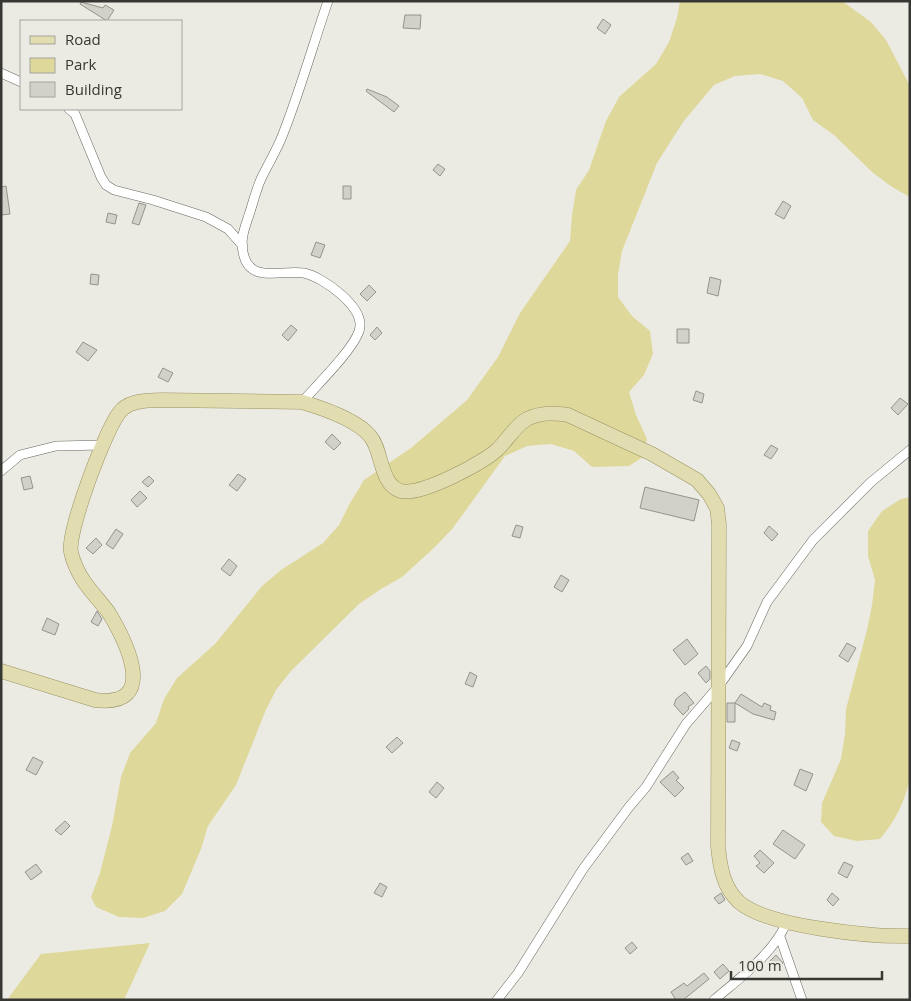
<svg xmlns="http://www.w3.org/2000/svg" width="911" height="1001" font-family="'Open Sans',sans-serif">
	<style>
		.green { fill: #dfd89b }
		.building { fill: #d2d1c9; stroke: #94938c }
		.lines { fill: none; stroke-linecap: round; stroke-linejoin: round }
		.street-casing { stroke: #67665f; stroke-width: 10 }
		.primary-casing { stroke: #999363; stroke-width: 15 }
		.street { stroke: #fff; stroke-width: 9 }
		.primary { stroke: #e2dcb1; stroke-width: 14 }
	</style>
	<rect width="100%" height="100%" fill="#ecebe3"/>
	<!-- green -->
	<path class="green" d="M 680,1 L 842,1 L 871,22 L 886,40 L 910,86 L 910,197 L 892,187 L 872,172 L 834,135 L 813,120 L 802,98 L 783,81 L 760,74 L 735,76 L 714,85 L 683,122 L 657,163 L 622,251 L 618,275 L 618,297 L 632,316 L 650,331 L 653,354 L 644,375 L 629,392 L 636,415 L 647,439 L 643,457 L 629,466 L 592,467 L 574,451 L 551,444 L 527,446 L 505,456 L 453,528 L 436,546 L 402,577 L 381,589 L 359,604 L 291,671 L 276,690 L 265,712 L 236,785 L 208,826 L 201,849 L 182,894 L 165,911 L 143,918 L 119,917 L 96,907 L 91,897 L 100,873 L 112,826 L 121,777 L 130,753 L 156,723 L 164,699 L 177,678 L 215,644 L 262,586 L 281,570 L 323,543 L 339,525 L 350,503 L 364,480 L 411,448 L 467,400 L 498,357 L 520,313 L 570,241 L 572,215 L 576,190 L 589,170 L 606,121 L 619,97 L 656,64 L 669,42 L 677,18 Z
		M 910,497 L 910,779 C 903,805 897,818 880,839 L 857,841 L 834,836 L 821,822 L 822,803 L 841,759 L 845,734 L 846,709 L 867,630 L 872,605 L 875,580 L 868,556 L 868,531 L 882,511 L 901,499 Z
		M 150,943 L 124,1000 L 7,1000 L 41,954 Z"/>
	<!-- building -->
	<path class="building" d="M 81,2 L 103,8 L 105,5 L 114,10 L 107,21 L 80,4 Z
		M 405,15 L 421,15 L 420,29 L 403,28 Z
		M 603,19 L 611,25 L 605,34 L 597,28 Z
		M 367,89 L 387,97 L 399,106 L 394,112 L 366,91 Z
		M 438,164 L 445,169 L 440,176 L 433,170 Z
		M 6,186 L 10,214 L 1,215 L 1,187 Z
		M 343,186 L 351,186 L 351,199 L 343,199 Z
		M 783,201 L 791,206 L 784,219 L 775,214 Z
		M 139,203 L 146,205 L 139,225 L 132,223 Z
		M 108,213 L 117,215 L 115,224 L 106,222 Z
		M 316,242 L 325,245 L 320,258 L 311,255 Z
		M 91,274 L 99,275 L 98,285 L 90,284 Z
		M 710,277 L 721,280 L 718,296 L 707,293 Z
		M 369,285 L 376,292 L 367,301 L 360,294 Z
		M 291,325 L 297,330 L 288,341 L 282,335 Z
		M 377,327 L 382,333 L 375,340 L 370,335 Z
		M 677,329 L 689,329 L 689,343 L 677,343 Z
		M 83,342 L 97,350 L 88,361 L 76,352 Z
		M 163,368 L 173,373 L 168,382 L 158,377 Z
		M 696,391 L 704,394 L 702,403 L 693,400 Z
		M 900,398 L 908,404 L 898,415 L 891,408 Z
		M 332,434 L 341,443 L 334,450 L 325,442 Z
		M 771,445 L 778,449 L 771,459 L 764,455 Z
		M 238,474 L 246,479 L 237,491 L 229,485 Z
		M 30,476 L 33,488 L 24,490 L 21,478 Z
		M 149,476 L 154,481 L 148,487 L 142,482 Z
		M 645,487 L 699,500 L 694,521 L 640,508 Z
		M 140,491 L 147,498 L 137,507 L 131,500 Z
		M 516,525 L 523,527 L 520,538 L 512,536 Z
		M 769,526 L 778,534 L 772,541 L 764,533 Z
		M 116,529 L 123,534 L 113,549 L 106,544 Z
		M 96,538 L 102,545 L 93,554 L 86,548 Z
		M 229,559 L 237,566 L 230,576 L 221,569 Z
		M 561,575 L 569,580 L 562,592 L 554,587 Z
		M 97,611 L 102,619 L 98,626 L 91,622 Z
		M 47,618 L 59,624 L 55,635 L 42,630 Z
		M 687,639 L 698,654 L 685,665 L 673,650 Z
		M 847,643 L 856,648 L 848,662 L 839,656 Z
		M 706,666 L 710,671 L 710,679 L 706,683 L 698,673 Z
		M 470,672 L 477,676 L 473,687 L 465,684 Z
		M 685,692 L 694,703 L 688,707 L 689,709 L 683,715 L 674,705 L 676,699 Z
		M 741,694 L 762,707 L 764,703 L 771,706 L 770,710 L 776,712 L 774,720 L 753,714 L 735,703 Z
		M 727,703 L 735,703 L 735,722 L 727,722 Z
		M 397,737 L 403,743 L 392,753 L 386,747 Z
		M 732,740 L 740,743 L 737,751 L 729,748 Z
		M 33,757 L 43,762 L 36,775 L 26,770 Z
		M 800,769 L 813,774 L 806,791 L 794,785 Z
		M 673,771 L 679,778 L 676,780 L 684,788 L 675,797 L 660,782 Z
		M 437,782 L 444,788 L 436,798 L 429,792 Z
		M 65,821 L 70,826 L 61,835 L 55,830 Z
		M 783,830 L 805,845 L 795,859 L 773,844 Z
		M 760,850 L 774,863 L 764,873 L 756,866 L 760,863 L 754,856 Z
		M 688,853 L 693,861 L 686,865 L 681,858 Z
		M 844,862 L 853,866 L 847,878 L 838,873 Z
		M 36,864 L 42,872 L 31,880 L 25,872 Z
		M 380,883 L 387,887 L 382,897 L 374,893 Z
		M 721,893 L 725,900 L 719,904 L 714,898 Z
		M 832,893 L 839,899 L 833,906 L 827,900 Z
		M 632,942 L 637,948 L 630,954 L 625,948 Z
		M 776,955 L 783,963 L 778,968 L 770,961 Z
		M 723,964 L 729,971 L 720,979 L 714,972 Z
		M 704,973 L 709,979 L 683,1000 L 676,1000 L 671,992 L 684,983 L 687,986 Z"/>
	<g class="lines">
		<defs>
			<path id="street" d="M 1,73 L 21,82
				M 69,109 L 75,114 L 101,177 L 106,185 L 114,190 L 153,200 L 206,217 L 228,229 L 243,246
				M 302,402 C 316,386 353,350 359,331 C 367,308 323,277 304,273 C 282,269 249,285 243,252 C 240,239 245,227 249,215 C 253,203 256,190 261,179 C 268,164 277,150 283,134 C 300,91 313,45 328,1
				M 1,471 L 20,455 L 56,446 L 103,445
				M 780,937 L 802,1000
				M 497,1000 L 518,973 L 583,869 L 629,807 L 646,787 L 686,724 L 718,687 L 747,646 L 767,602 L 813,540 L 871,482 L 910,450
				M 714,1000 C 742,976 772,955 787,922"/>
			<path id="primary" d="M 1,671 L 95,700 C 159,708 127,643 109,613 C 101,602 91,592 83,580 C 78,572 73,562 71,552 C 67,532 105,431 119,413 C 128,400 146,401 160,400 L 302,402 C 322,408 357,420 370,436 C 383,451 379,484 401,491 C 421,496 483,463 498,449 C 507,440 516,425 527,419 C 541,412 554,413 568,415 L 652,454 L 697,480 L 709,494 L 717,508 L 719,524 L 718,846 C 720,867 723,887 739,902 C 767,927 872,937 910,936"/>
		</defs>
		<!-- street casing -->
		<use href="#street" class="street-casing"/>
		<!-- primary casing -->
		<use href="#primary" class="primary-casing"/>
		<!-- street -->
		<use href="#street" class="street"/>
		<!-- primary -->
		<use href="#primary" class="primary"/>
	</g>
	<!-- border -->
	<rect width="911" height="1001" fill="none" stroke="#373734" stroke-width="5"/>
	<!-- legend -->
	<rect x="20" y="20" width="162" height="90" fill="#ecebe3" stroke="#a4a39d"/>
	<rect x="30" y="36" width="25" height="8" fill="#e2dcb1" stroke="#a4a39d"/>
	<text x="65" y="45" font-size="15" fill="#373734">Road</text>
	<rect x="30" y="58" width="25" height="15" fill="#dfd89b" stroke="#a4a39d"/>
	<text x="65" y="70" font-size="15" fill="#373734">Park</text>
	<rect x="30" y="82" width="25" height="15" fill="#d2d1c9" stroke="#a4a39d"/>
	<text x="65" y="95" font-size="15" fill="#373734">Building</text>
	<!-- scale -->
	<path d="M731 971v8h151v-8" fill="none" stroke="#373734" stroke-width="2.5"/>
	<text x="738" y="971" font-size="15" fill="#373734" stroke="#ecebe3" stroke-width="4" paint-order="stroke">100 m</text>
</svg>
